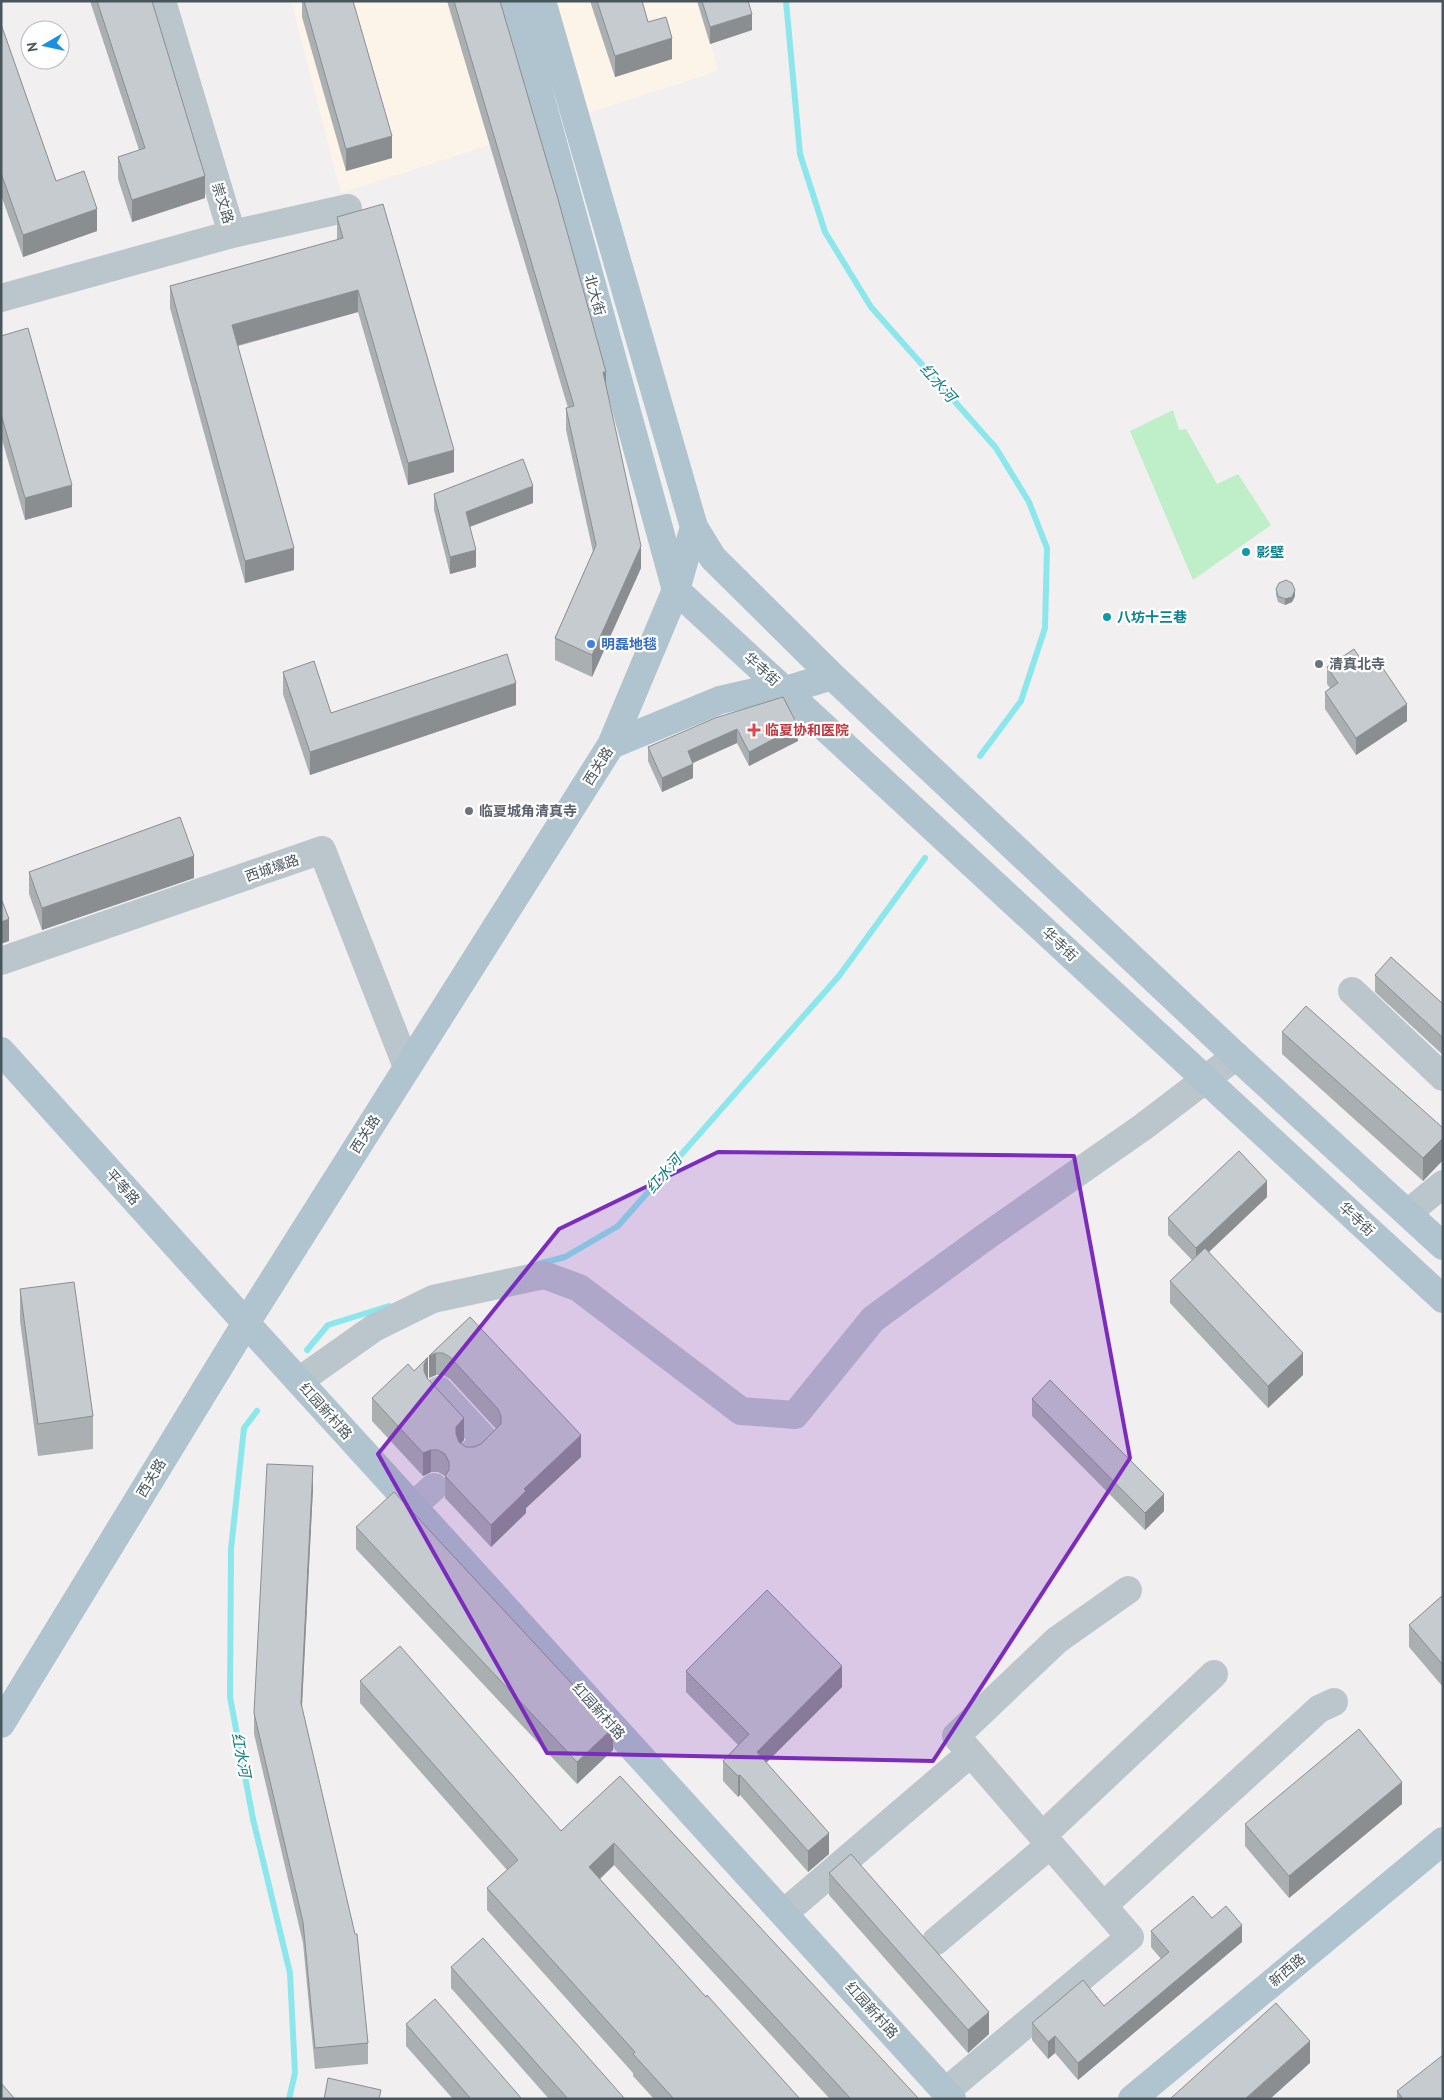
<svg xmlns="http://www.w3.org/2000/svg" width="1444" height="2100" font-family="'PT Sans','Noto Sans SC',sans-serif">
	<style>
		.commercial { fill: #fcf3e9 }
		.green { fill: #beefc9 }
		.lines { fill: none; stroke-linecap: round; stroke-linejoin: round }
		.stream { stroke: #8be7ec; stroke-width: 6 }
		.minor { stroke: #bbc6cc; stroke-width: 28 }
		.major { stroke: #afc4ce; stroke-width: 28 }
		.wall { fill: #aaafb2 }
		.shaded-wall { fill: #8b8e91 }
		.building { fill: #c6cbcf; stroke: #8b8e91 }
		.marked { fill: #7b2cbf; fill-opacity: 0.2; stroke: #7b2cbf; stroke-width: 4; stroke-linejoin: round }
		.culture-dot { fill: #0f9aa8; stroke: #fff; stroke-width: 2 }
		.shop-dot { fill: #3f7fe0; stroke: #fff; stroke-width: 2 }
		.worship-dot { fill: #6b7280; stroke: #fff; stroke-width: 2 }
		.health-dot { fill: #e0444e; stroke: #fff; stroke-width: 2 }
		.labels { text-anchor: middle; stroke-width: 4.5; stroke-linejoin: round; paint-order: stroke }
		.street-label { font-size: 14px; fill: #47565d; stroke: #fff }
		.culture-label { font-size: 14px; font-weight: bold; fill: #0d838f; stroke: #fff; text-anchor: start }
		.shop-label { font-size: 14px; font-weight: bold; fill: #366cbe; stroke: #fff; text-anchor: start }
		.worship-label { font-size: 14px; font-weight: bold; fill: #5b616d; stroke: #fff; text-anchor: start }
		.health-label { font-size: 14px; font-weight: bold; fill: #be3a42; stroke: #fff; text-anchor: start }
		.water-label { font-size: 15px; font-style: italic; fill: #0e7e84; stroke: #fff }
	</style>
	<rect width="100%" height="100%" fill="#f2eff0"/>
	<!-- commercial -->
	<path class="commercial" d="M 291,1 L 699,1 L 718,71 L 341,193 Z"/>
	<!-- green -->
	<path class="green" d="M 1173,410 L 1179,430 L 1186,429 L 1217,484 L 1238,474 L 1271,525 L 1193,580 L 1130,431 Z"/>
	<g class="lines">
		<!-- stream -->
		<path class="stream" d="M 786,1 L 800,154 L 825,232 L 871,307 L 996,448 L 1029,502 L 1047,548 L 1045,628 L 1021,701 L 980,756
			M 538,1264 L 565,1257 L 618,1226 L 839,976 L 925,858
			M 307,1350 L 328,1325 L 389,1306
			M 257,1411 L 244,1428 L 231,1549 L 230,1697 L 253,1819 L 290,1973 L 295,2073 L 289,2099"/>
		<!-- minor -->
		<path class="minor" d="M 232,234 L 348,208
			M 1,298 L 232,234 L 162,1
			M 1,961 L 322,850 L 407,1067
			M 1352,991 L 1443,1077
			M 1408,1213 L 1443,1184
			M 299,1381 L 374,1328 L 433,1299 L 544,1275 L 579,1288 L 741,1411 L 795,1415 L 873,1319 L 984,1238 L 1143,1127 L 1236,1056
			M 439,1390 L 486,1441 L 471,1454
			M 413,1506 L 434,1487
			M 1042,1836 L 1214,1674
			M 1103,1906 L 1319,1709 L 1334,1702
			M 784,1913 L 971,1753
			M 936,1941 L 1050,1845
			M 946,2091 L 1130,1937 L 956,1736 L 1057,1640 L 1128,1590"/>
		<!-- major -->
		<path class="major" d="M 514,1 L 676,590 L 1443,1299
			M 542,1 L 694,527 L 713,558 L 832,676 L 1236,1056 L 1443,1246
			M 611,745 L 720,700 L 755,692 L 786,690 L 832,676
			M 1,1051 L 246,1323 L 952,2099
			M 1,1724 L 246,1323 L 611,745 L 676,590 L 694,527
			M 1132,2099 L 1443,1841"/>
	</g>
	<!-- wall -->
	<path class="wall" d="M 90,1 L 152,1 L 205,198 L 132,222 L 118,179 L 118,157 L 139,150 Z
		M 302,1 L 353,1 L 392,158 L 346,171 L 302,17 Z
		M 447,1 L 500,1 L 606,384 L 641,568 L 592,677 L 555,660 L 555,638 L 593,552 L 566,430 L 566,408 L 568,408 Z
		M 590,1 L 642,1 L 648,22 L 672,59 L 615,77 Z
		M 697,1 L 748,1 L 752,30 L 710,44 Z
		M 1,25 L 56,181 L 97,231 L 23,257 L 1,195 Z
		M 337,217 L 454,472 L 408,485 L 358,312 L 238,346 L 294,570 L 245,583 L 170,308 L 170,286 L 337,240 Z
		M 1,336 L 72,507 L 25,520 L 1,436 Z
		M 434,494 L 533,503 L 470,527 L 476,567 L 450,574 L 434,510 Z
		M 1276,589 L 1295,596 L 1292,602 L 1285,605 L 1278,602 L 1276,595 Z
		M 1365,665 L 1407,721 L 1356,755 L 1325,709 L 1325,692 L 1330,688 L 1327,684 L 1327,667 Z
		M 283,672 L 331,713 L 516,705 L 310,775 L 283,694 Z
		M 783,697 L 798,741 L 749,766 L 737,743 L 693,763 L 693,778 L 662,792 L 648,761 L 648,747 Z
		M 29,872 L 194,878 L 42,930 L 29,894 Z
		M 1375,975 L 1443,1004 L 1443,1055 L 1375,992 Z
		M 1282,1032 L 1443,1128 L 1443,1160 L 1423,1181 L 1282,1054 Z
		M 1267,1197 L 1209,1252 L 1303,1375 L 1268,1408 L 1170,1303 L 1170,1281 L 1192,1260 L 1168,1235 L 1168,1218 Z
		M 20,1289 L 93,1416 L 93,1449 L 38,1456 L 20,1321 Z
		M 470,1317 L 581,1457 L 526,1508 L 526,1513 L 491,1547 L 445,1498 L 445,1476 L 438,1472 L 431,1472 L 423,1476 L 372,1421 L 372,1398 L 414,1371 L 428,1379 L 464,1440 L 461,1443 L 466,1447 L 474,1447 L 481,1444 L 496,1429 L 450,1379 L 443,1375 L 436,1375 L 429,1378 L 429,1356 Z
		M 1032,1399 L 1164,1511 L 1145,1530 L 1032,1416 Z
		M 313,1488 L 302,1707 L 368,2043 L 368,2064 L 315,2069 L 303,1943 L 254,1734 L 254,1713 Z
		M 356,1527 L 613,1750 L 577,1784 L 356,1549 Z
		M 1443,1595 L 1443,1687 L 1409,1647 L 1409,1625 Z
		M 686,1671 L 842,1687 L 766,1763 L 829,1854 L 808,1872 L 740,1795 L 738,1797 L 723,1781 L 723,1761 L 738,1745 L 686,1692 Z
		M 360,1681 L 561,1831 L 620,1776 L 919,2099 L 830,2099 L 614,1865 L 600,1879 L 706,1997 L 800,2099 L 654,2099 L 633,2076 L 633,2073 L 487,1910 L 487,1888 L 507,1870 L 360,1703 Z
		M 1402,1804 L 1289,1898 L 1245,1846 L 1245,1824 Z
		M 829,1873 L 989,2034 L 968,2053 L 829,1895 Z
		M 1212,1918 L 1242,1942 L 1078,2080 L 1055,2053 L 1048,2059 L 1032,2040 L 1032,2023 L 1104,2006 L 1161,1959 L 1151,1947 L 1151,1931 Z
		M 451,1967 L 625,2099 L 549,2099 L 451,1988 Z
		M 406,2024 L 522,2099 L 453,2099 L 406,2046 Z
		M 1397,2091 L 1443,2099 L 1397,2099 Z"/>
	<!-- shaded-wall -->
	<path class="shaded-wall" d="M 752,14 L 752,30 L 710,44 L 710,27 Z
		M 672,38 L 672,59 L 615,77 L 615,56 Z
		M 392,136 L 392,158 L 346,171 L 346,149 Z
		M 205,176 L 205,198 L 132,222 L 132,200 Z
		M 97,209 L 97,231 L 23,257 L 23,235 Z
		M 358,290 L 358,312 L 232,347 L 232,325 Z
		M 603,372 L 606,372 L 606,394 Z
		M 454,450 L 454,472 L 408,485 L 408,463 Z
		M 72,485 L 72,507 L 25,520 L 25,498 Z
		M 533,486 L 533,503 L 466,528 L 466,512 Z
		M 641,546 L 641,568 L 592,677 L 592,655 Z
		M 294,548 L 294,570 L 245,583 L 245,561 Z
		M 476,550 L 476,567 L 450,574 L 450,557 Z
		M 1295,590 L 1295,596 L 1292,602 L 1285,605 L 1285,599 Z
		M 516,683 L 516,705 L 310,775 L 310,752 Z
		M 1407,704 L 1407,721 L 1356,755 L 1356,738 Z
		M 798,726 L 798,741 L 749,766 L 749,752 Z
		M 737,729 L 737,743 L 688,765 L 688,751 Z
		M 693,764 L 693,778 L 662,792 L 662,778 Z
		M 194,856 L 194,878 L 42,930 L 42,908 Z
		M 9,919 L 9,941 L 1,944 L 1,922 Z
		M 1443,1138 L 1443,1160 L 1423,1181 L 1423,1158 Z
		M 1267,1181 L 1267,1197 L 1196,1264 L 1196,1248 Z
		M 436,1353 L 436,1375 L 429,1378 L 429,1356 Z
		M 1303,1353 L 1303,1375 L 1268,1408 L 1268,1386 Z
		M 428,1357 L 428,1380 L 424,1386 L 424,1364 Z
		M 464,1418 L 464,1440 L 456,1449 L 456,1427 Z
		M 581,1435 L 581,1457 L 526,1508 L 526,1513 L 491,1547 L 491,1525 L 524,1489 Z
		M 431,1450 L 431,1472 L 423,1476 L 423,1453 Z
		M 313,1466 L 313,1488 L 301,1724 L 301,1703 Z
		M 1164,1494 L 1164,1511 L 1145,1530 L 1145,1513 Z
		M 842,1666 L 842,1687 L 757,1772 L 757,1752 Z
		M 613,1728 L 613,1750 L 577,1784 L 577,1762 Z
		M 740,1775 L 740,1795 L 738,1797 L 738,1776 Z
		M 1402,1782 L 1402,1804 L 1289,1898 L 1289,1876 Z
		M 829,1833 L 829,1854 L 808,1872 L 808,1851 Z
		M 614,1843 L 614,1865 L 589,1889 L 589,1867 Z
		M 1242,1925 L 1242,1942 L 1078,2080 L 1078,2063 Z
		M 989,2012 L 989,2034 L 968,2053 L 968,2030 Z
		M 1055,2036 L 1055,2053 L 1048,2059 L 1048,2042 Z
		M 1310,2041 L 1310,2063 L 1270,2099 L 1245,2099 Z"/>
	<!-- building -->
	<path class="building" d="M 97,1 L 152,1 L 205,176 L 132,200 L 118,157 L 145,148 Z
		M 304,1 L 353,1 L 392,136 L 346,149 Z
		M 454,1 L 500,1 L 558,199 L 606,372 L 603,372 L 641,546 L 592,655 L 555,638 L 596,545 L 566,408 L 574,406 Z
		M 597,1 L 642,1 L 648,22 L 666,17 L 672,38 L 615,56 Z
		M 702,1 L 748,1 L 752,14 L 710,27 Z
		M 1,24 L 56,181 L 84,171 L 97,209 L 23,235 L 1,173 Z
		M 383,204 L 454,450 L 408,463 L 358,290 L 232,325 L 294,548 L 245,561 L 170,286 L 343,238 L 337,217 Z
		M 28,328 L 72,485 L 25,498 L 1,414 L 1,336 Z
		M 523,459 L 533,486 L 466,512 L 476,550 L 450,557 L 434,494 Z
		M 1286,580 L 1292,583 L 1295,590 L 1292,597 L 1285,599 L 1278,596 L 1276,589 L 1279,583 Z
		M 1354,649 L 1365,665 L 1376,658 L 1407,704 L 1356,738 L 1325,692 L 1338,683 L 1327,667 Z
		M 507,654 L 516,683 L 310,752 L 283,672 L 314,661 L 331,713 Z
		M 783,697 L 798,726 L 749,752 L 737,729 L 688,751 L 693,764 L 662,778 L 648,747 L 715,718 Z
		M 180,817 L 194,856 L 42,908 L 29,872 Z
		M 1,898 L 9,919 L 1,922 Z
		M 1391,957 L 1443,1004 L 1443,1038 L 1375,975 Z
		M 1306,1006 L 1443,1128 L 1443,1138 L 1423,1158 L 1282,1032 Z
		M 1239,1151 L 1267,1181 L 1196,1248 L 1168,1218 Z
		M 1205,1248 L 1303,1353 L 1268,1386 L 1170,1281 Z
		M 74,1282 L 93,1416 L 38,1424 L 20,1289 Z
		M 470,1317 L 581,1435 L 524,1489 L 526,1491 L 491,1525 L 445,1476 L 449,1470 L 449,1462 L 445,1454 L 438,1450 L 431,1450 L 423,1453 L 372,1398 L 408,1364 L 414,1371 L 428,1357 L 424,1364 L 424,1371 L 427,1378 L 464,1418 L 456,1427 L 456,1434 L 459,1442 L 466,1447 L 474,1447 L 481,1444 L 501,1424 L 501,1416 L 498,1409 L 450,1357 L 443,1353 L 436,1353 L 429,1356 Z
		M 1050,1380 L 1164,1494 L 1145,1513 L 1032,1399 Z
		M 267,1464 L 313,1466 L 301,1703 L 355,1934 L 357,1934 L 368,2043 L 315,2048 L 303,1922 L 254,1713 Z
		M 394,1492 L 613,1728 L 577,1762 L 356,1527 Z
		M 767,1590 L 842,1666 L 757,1752 L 829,1833 L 808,1851 L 740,1775 L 738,1776 L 723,1761 L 749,1734 L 686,1671 Z
		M 1443,1595 L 1443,1665 L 1409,1625 Z
		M 400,1646 L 561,1831 L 620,1776 L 919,2099 L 851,2099 L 614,1843 L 589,1867 L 706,1997 L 707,1995 L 800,2099 L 674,2099 L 633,2054 L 635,2052 L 487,1888 L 518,1860 L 360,1681 Z
		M 1359,1729 L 1402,1782 L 1289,1876 L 1245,1824 Z
		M 851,1854 L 989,2012 L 968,2030 L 829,1873 Z
		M 1193,1896 L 1212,1918 L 1226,1906 L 1242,1925 L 1078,2063 L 1055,2036 L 1048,2042 L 1032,2023 L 1083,1980 L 1104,2006 L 1169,1952 L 1151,1931 Z
		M 483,1938 L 625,2099 L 568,2099 L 451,1967 Z
		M 435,1999 L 522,2099 L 471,2099 L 406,2024 Z
		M 1276,2003 L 1310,2041 L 1245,2099 L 1170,2099 Z
		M 1443,2055 L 1443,2099 L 1403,2099 L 1397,2091 Z
		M 328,2078 L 381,2090 L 379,2099 L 324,2099 Z
		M 1,2083 L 15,2099 L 1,2099 Z"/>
	<!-- marked area -->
	<path class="marked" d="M 718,1152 L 1074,1156 L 1130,1458 L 933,1761 L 547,1753 L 378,1454 L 559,1229 Z"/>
	<!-- markers -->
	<g class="culture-dot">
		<circle cx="1246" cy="552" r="5"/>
		<circle cx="1107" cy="617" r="5"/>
	</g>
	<circle class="shop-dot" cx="591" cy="644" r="5"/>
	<g class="worship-dot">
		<circle cx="1319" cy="664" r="5"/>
		<circle cx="469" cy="811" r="5"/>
	</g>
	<path class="health-dot" d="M751.5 722.5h5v5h5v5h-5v5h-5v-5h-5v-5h5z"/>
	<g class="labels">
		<!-- street labels -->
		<g class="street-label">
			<text transform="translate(223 203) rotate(73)" y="5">崇文路</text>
			<text transform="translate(595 295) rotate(75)" y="5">北大街</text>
			<text transform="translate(762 669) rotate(42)" y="5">华寺街</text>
			<text transform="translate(598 766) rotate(-58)" y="5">西关路</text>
			<text transform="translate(272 868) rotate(-19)" y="5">西城壕路</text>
			<text transform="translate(1060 944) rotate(43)" y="5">华寺街</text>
			<text transform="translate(365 1134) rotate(-58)" y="5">西关路</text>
			<text transform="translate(123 1187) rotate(48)" y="5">平等路</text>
			<text transform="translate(1357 1219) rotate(43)" y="5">华寺街</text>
			<text transform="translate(326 1411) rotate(48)" y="5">红园新村路</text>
			<text transform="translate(151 1478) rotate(-59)" y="5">西关路</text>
			<text transform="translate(599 1711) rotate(48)" y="5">红园新村路</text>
			<text transform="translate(1287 1970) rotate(-40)" y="5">新西路</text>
			<text transform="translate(872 2010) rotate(48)" y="5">红园新村路</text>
		</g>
		<!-- culture labels -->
		<g class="culture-label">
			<text x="1256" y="557">影壁</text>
			<text x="1117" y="622">八坊十三巷</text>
		</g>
		<!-- shop labels -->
		<g class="shop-label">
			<text x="601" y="649">明磊地毯</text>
		</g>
		<!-- worship labels -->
		<g class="worship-label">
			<text x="1329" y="669">清真北寺</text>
			<text x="479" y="816">临夏城角清真寺</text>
		</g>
		<!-- health labels -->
		<g class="health-label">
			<text x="765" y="735">临夏协和医院</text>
		</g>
		<!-- water labels -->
		<g class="water-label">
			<text transform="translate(938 383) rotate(48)" y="5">红水河</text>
			<text transform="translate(664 1174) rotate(-49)" y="5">红水河</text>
			<text transform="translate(241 1755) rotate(79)" y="5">红水河</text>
		</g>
	</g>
	<!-- border -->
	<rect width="1444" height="2100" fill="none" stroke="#47565d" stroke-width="5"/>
	<!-- north arrow -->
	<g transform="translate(45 45) rotate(261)"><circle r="24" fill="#ffffff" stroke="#b5bbbe"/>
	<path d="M0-4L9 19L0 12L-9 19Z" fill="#1991e2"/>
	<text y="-8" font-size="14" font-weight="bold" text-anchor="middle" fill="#47565d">N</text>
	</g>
</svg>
